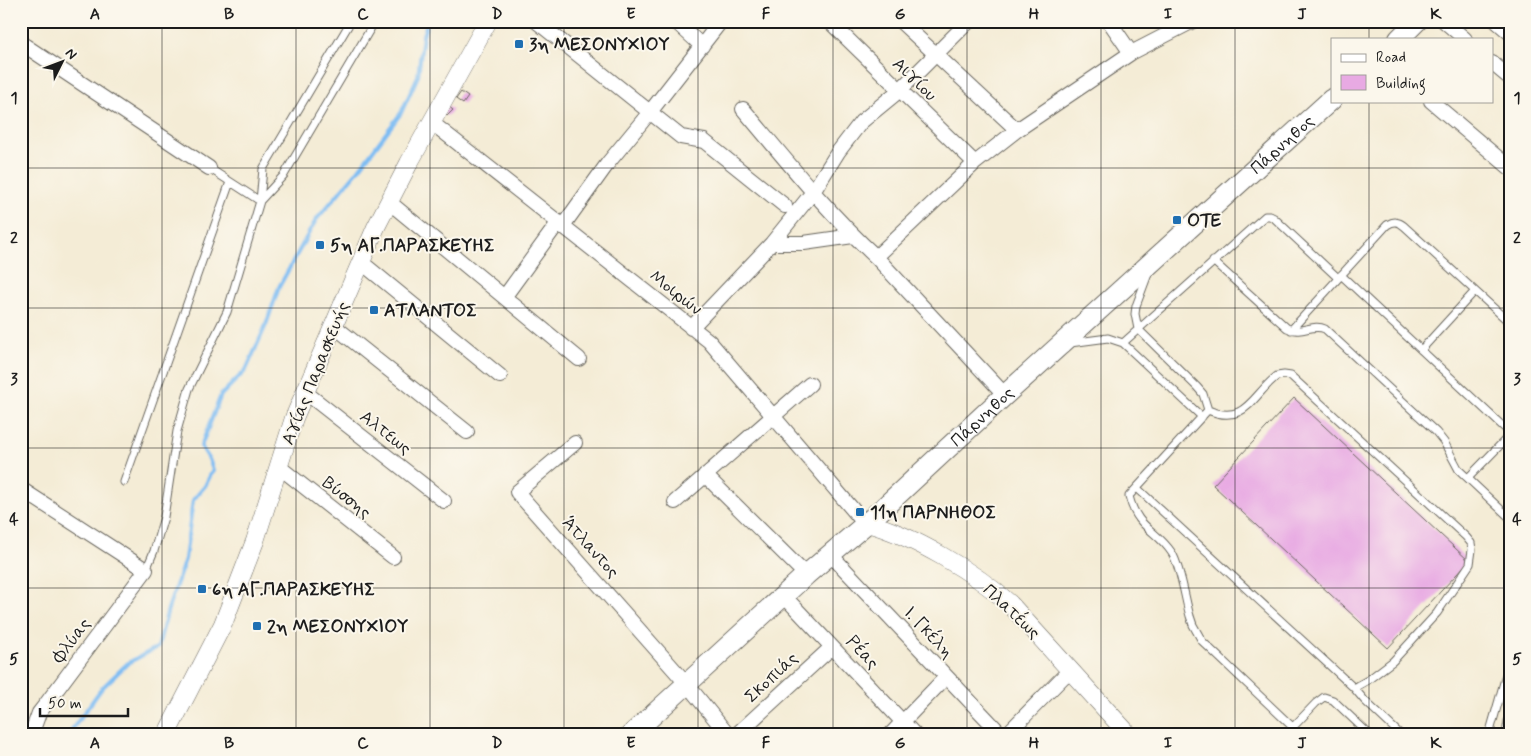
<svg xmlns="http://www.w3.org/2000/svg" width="1531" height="756" font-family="Mynerve,sans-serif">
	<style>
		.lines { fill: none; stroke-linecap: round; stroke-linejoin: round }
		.stream { stroke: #7fbdf3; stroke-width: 4 }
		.building { fill: #e8aae3 }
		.service-casing { stroke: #68655d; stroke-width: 9 }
		.minor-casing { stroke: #68655d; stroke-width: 16 }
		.tertiary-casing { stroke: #68655d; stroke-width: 19 }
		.secondary-casing { stroke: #68655d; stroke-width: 22 }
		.service { stroke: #fff; stroke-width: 7 }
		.minor { stroke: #fff; stroke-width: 14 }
		.tertiary { stroke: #fff; stroke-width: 18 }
		.secondary { stroke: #fff; stroke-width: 20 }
		.grid { fill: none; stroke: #1c1c1c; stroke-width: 1; stroke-opacity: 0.55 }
		.poi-dot { fill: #1f6fb2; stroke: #fbf7ec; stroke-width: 2 }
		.labels { text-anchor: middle; stroke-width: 4; stroke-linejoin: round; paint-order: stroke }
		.poi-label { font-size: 18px; font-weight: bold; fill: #1c1c1c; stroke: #fbf7ec; text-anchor: start }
		.street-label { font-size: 18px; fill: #1c1c1c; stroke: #fbf7ec }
		.neatline { fill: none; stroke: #1c1c1c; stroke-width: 2 }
		.grid-label { font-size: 16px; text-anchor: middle; font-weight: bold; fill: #1c1c1c }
	</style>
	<rect width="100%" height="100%" fill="#fbf7ec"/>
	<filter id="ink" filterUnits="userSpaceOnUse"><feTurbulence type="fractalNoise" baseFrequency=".02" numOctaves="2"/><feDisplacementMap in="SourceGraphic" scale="10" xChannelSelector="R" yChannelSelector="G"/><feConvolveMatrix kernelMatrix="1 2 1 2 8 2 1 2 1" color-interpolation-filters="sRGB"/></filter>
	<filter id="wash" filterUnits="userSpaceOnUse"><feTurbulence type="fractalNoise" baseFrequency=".0096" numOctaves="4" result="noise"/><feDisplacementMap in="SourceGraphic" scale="20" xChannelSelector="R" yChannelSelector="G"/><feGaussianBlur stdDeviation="1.12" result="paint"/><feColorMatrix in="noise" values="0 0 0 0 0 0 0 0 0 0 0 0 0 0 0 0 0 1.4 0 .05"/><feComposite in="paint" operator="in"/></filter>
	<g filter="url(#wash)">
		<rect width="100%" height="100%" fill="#f4ecd6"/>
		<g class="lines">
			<!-- stream -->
			<path class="stream" d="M 68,735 L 102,688 L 128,663 L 158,647 L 168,609 L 185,559 L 193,500 L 205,486 L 213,470 L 209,459 L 201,446 L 221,395 L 246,370 L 266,325 L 279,287 L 316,220 L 356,173 L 401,113 L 418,76 L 423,35 L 428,21"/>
		</g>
		<g id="blocks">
			<!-- building -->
			<path class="building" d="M 461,92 L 468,97 L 463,104 L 456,99 Z
				M 448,106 L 453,110 L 447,116 L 443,113 Z
				M 1294,398 L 1469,561 L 1388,648 L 1213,485 Z"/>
		</g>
	</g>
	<g filter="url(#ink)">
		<use href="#blocks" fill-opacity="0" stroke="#68655d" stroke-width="1"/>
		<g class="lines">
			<defs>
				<path id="service" d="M 209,168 L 260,201
					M 260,201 L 284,175 L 375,21
					M 1213,261 L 1287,328 C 1303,335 1312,323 1325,329 L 1436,432 L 1444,442 L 1459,470 L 1510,518
					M 1148,274 L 1136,306 L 1135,314 L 1138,329 L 1197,387 L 1203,394 L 1208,410
					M 1341,275 L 1510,433
					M 1291,330 L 1387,225 C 1394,221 1398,221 1404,226 L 1510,323
					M 1070,343 L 1108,338 L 1123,343 L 1202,417
					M 1123,343 L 1265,216 L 1270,216 L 1274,218 L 1338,278
					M 1421,350 L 1475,291
					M 1208,410 C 1246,426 1252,395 1277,376 L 1284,375 L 1291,376 L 1466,537 L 1471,543 L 1472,550 L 1470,564 L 1437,613 L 1393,661 L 1368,680 L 1354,688
					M 1208,410 L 1129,496 C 1137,529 1156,529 1172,553 C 1181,568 1185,599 1190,616 L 1193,625 L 1202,641 L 1301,735
					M 1468,478 L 1510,435
					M 124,482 L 230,182
					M 1137,488 L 1354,688 L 1365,701 L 1401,735
					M 146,570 L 154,551 L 164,517 L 177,431 L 189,389 L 227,312 L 260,201 L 263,169 L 351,21
					M 1293,727 L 1316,703 L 1324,697 L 1333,700 L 1370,735
					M 1489,735 L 1510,661
					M 1506,735 L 1508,721"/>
				<path id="minor" d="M 536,21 L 681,137 L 704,141 L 785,206
					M 675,21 L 702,46
					M 829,21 L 975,163
					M 900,21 L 1017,130
					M 1109,21 L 1131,53
					M 1444,21 L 1465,39
					M 1496,21 L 1510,33
					M 21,43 L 209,168
					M 1492,63 L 1510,78
					M 1431,101 L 1510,168
					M 743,109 C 786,160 827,212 876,257 L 1005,395
					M 431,122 L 709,341 L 860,518 L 867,523
					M 389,202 L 579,359
					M 562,227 L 608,163 L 650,112 L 721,21
					M 772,243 L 813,192 L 838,152 L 861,122 L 900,90 L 969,21
					M 876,257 L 975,163 L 1017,130 L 1131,53 L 1193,21
					M 361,262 L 500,376
					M 505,296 L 558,223
					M 334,326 L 467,432
					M 691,328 L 772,243 L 804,243 L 853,236
					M 305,392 L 444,501
					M 575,443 L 517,492 L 686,683 L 728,735
					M 278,466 L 393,557
					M 705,475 L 806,575
					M 21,489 L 146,570 L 46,704 L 39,713 L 31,735
					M 675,502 L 810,384
					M 830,554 L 1002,735
					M 784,596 L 915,735
					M 736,735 L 832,647
					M 890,735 L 946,677
					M 1006,735 L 1070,670"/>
				<path id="tertiary" d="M 867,523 C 912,535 976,573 1010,604 L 1129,735
					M 166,735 L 223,624 L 255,541 L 294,418 L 376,227 L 409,163 L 488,21"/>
				<g id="secondary">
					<path d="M 1399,39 L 1417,21"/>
					<path id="s1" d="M 631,735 L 806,575 L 867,523 L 1005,395 L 1332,99"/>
				</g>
			</defs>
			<!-- service casing -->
			<use href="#service" class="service-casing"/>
			<!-- minor casing -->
			<use href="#minor" class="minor-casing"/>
			<!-- tertiary casing -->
			<use href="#tertiary" class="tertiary-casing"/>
			<!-- secondary casing -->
			<use href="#secondary" class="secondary-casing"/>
			<!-- service -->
			<use href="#service" class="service"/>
			<!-- minor -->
			<use href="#minor" class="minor"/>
			<!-- tertiary -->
			<use href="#tertiary" class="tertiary"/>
			<!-- secondary -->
			<use href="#secondary" class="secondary"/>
		</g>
	</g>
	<!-- grid -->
	<path class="grid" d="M 162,21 L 162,735M 296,21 L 296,735M 430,21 L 430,735M 564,21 L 564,735M 698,21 L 698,735M 833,21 L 833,735M 967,21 L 967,735M 1101,21 L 1101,735M 1235,21 L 1235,735M 1369,21 L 1369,39M 1369,101 L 1369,735M 21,168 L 1510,168M 21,308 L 1510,308M 21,448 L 1510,448M 21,588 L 1510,588"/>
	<!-- markers -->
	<g class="poi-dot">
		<rect x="514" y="39" width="10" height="10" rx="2.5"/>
		<rect x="1172" y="215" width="10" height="10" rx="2.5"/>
		<rect x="315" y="240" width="10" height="10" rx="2.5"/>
		<rect x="369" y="305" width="10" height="10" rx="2.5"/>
		<rect x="855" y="507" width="10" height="10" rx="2.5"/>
		<rect x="197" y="584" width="10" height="10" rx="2.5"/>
		<rect x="252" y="621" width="10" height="10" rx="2.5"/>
	</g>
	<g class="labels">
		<!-- poi labels -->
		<g class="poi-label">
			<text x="529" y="50">3η ΜΕΣΟΝΥΧΙΟΥ</text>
			<text x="1187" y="226">ΟΤΕ</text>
			<text x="330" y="251">5η ΑΓ.ΠΑΡΑΣΚΕΥΗΣ</text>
			<text x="384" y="316">ΑΤΛΑΝΤΟΣ</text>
			<text x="870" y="518">11η ΠΑΡΝΗΘΟΣ</text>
			<text x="212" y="595">6η ΑΓ.ΠΑΡΑΣΚΕΥΗΣ</text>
			<text x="267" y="632">2η ΜΕΣΟΝΥΧΙΟΥ</text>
		</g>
		<!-- street labels -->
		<g class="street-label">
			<text transform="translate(915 79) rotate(44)" y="6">Αιγίου</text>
			<text dy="6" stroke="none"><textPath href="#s1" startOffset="879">Πάρνηθος</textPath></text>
			<text transform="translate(676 292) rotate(38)" y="6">Μοιρών</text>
			<text transform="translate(315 373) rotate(-68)" y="6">Αγίας Παρασκευής</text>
			<text dy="6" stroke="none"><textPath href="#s1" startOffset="474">Πάρνηθος</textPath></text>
			<text transform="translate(386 432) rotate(38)" y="6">Αλτεως</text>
			<text transform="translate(347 497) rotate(38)" y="6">Βύσσης</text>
			<text transform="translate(591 547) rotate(48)" y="6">Άτλαντος</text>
			<text transform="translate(1012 611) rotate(43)" y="6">Πλατέως</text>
			<text transform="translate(929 632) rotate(47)" y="6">Ι. Γκέλη</text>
			<text transform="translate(71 640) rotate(-53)" y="6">Φλύας</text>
			<text transform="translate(863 652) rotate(47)" y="6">Ρέας</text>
			<text transform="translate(771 677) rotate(-43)" y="6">Σκοπιάς</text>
		</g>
	</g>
	<!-- margin -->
	<rect width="1531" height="756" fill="none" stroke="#fbf7ec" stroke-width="55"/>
	<!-- legend -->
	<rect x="1331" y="38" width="162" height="65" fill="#fbf7ec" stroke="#a29f99"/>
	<rect x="1341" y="54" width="25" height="8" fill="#ffffff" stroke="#a29f99"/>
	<text x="1376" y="62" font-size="15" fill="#1c1c1c">Road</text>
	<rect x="1341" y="75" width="25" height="15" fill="#e8aae3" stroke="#a29f99"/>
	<text x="1376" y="88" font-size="15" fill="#1c1c1c">Building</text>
	<!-- north arrow -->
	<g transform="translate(62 62) rotate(48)" stroke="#fbf7ec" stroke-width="4" paint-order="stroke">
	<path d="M0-4L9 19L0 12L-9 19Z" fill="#1c1c1c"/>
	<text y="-8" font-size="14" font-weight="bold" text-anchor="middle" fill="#1c1c1c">N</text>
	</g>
	<!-- scale -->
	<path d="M40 708v8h88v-8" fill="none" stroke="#1c1c1c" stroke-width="2.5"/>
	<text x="48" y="708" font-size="15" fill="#1c1c1c" stroke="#fbf7ec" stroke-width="4" paint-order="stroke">50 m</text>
	<rect x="28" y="28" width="1476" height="700" class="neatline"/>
	<g class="grid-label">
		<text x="95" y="19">A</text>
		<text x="229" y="19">B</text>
		<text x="363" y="19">C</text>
		<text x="497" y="19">D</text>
		<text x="631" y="19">E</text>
		<text x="766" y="19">F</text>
		<text x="900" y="19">G</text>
		<text x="1034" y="19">H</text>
		<text x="1168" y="19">I</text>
		<text x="1302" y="19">J</text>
		<text x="1436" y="19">K</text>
		<text x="14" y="103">1</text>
		<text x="1517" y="103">1</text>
		<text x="14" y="243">2</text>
		<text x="1517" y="243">2</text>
		<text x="14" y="384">3</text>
		<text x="1517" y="384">3</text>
		<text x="14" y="524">4</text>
		<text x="1517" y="524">4</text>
		<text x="14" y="664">5</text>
		<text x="1517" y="664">5</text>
		<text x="95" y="748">A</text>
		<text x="229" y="748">B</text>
		<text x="363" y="748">C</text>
		<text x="497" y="748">D</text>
		<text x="631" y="748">E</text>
		<text x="766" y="748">F</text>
		<text x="900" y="748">G</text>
		<text x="1034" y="748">H</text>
		<text x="1168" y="748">I</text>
		<text x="1302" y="748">J</text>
		<text x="1436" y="748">K</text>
	</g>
</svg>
